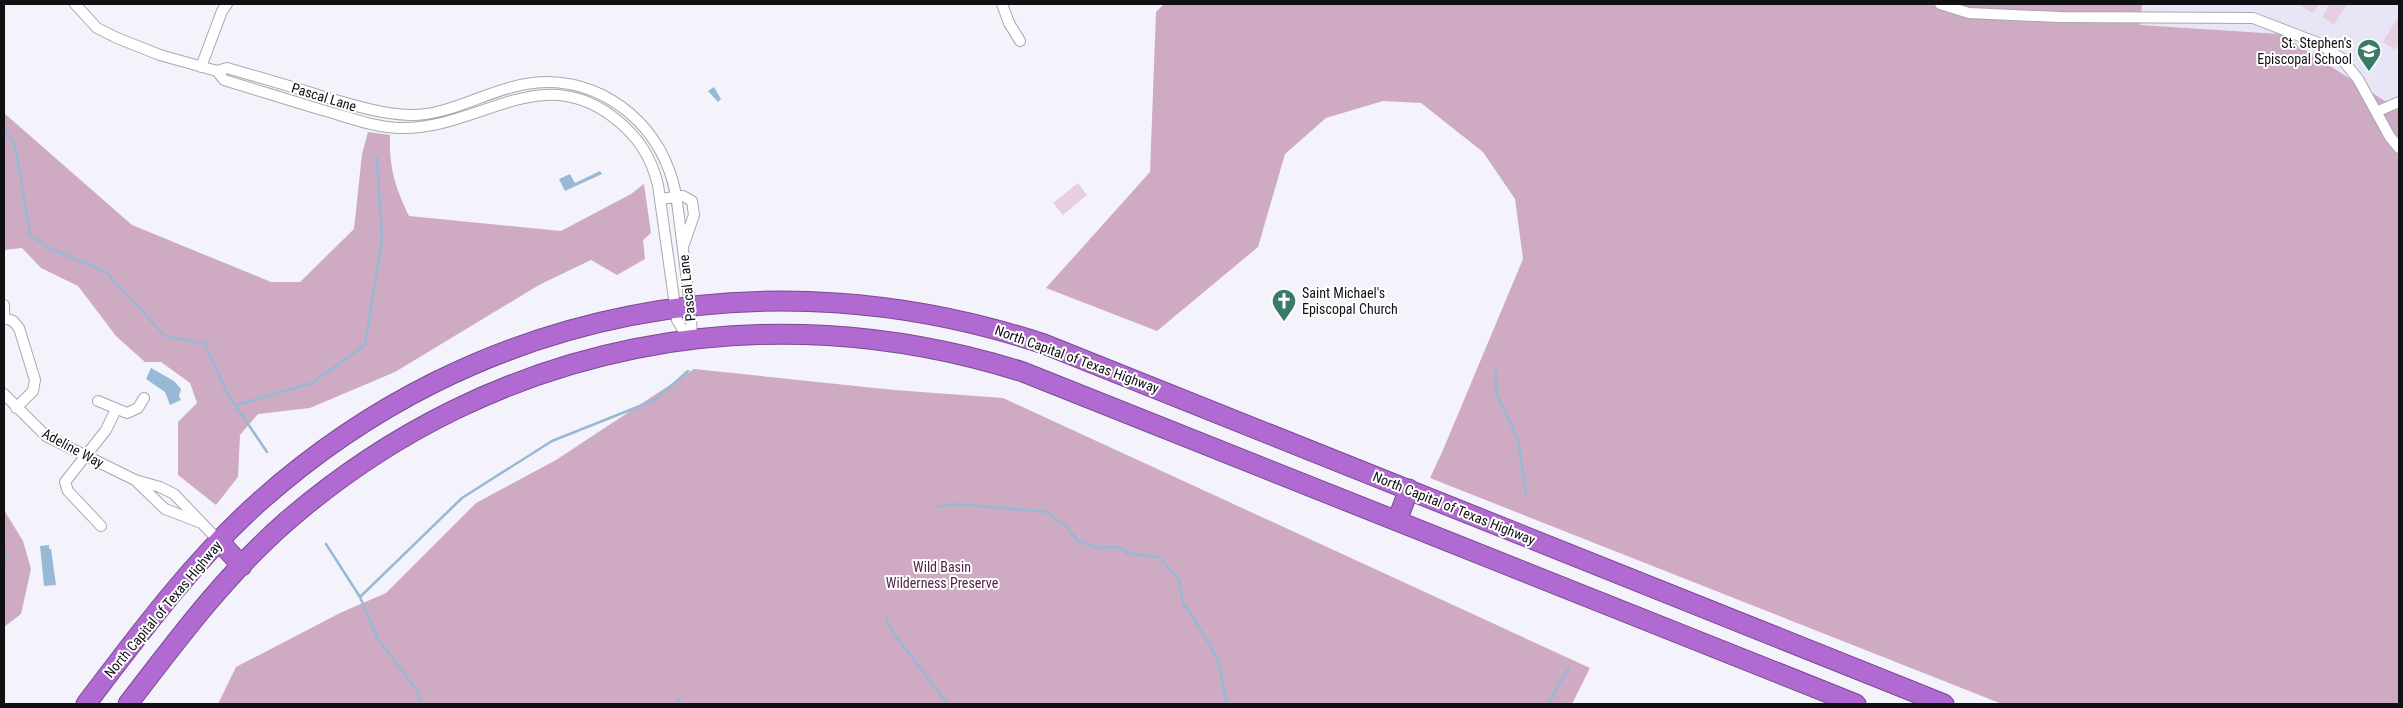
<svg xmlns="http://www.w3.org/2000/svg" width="2403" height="708" font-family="'Roboto Condensed',sans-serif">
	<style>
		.built { fill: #e8e6f6 }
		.green { fill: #e8cfe0 }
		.forest { fill: #cfaac3 }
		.water { fill: #97b9d5 }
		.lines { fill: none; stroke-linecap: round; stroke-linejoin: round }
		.stream { stroke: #97b9d5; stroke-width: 2.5 }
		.street-casing { stroke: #a8a8af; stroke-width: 12 }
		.highway-casing { stroke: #784b90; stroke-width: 21 }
		.street { stroke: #fff; stroke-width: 10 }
		.highway { stroke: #b06ad2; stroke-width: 19 }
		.labels { text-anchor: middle; stroke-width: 4; stroke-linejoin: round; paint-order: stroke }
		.poi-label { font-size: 14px; fill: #111114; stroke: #fff; text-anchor: end }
		.street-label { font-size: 14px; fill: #111114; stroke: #fff }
		.park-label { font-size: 14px; fill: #512346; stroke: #fff }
	</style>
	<rect width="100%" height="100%" fill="#f4f3fb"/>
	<!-- built -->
	<path class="built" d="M 2142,4 L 2399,4 L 2399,110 L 2280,34 L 2139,25 Z"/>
	<!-- green -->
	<path class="green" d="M 2302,4 L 2319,4 L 2313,13 L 2301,6 Z
		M 2330,4 L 2347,4 L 2334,25 L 2322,17 Z
		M 2399,15 L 2399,43 L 2395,50 L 2383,42 Z
		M 1078,183 L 1087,195 L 1063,215 L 1053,203 Z"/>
	<!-- forest -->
	<path class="forest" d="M 1164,4 L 2142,4 L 2140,25 L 2280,34 L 2399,110 L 2399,704 L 2002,704 L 1430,478 L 1443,450 L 1523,259 L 1515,199 L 1483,152 L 1421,103 L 1383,101 L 1326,118 L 1285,154 L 1258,247 L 1157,331 L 1046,288 L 1150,172 L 1156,12 Z
		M 4,113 L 132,225 L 271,282 L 300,282 L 354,229 L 362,154 L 368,132 L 390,135 C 389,168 395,187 409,216 L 561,231 L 631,194 L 644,184 L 651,233 L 643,240 L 645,259 L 617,275 L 591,260 L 539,285 L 395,372 L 310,408 L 258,414 L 240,435 L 238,477 L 216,505 L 178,475 L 178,422 L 197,403 L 190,383 L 161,362 L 145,362 L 116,336 L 78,286 L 41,268 L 22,248 L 4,250 Z
		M 694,369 L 894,390 L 1003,398 L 1590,668 L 1572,704 L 218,704 L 236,667 L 340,613 L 386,593 L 476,503 L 556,460 Z
		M 4,510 L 23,541 L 31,569 L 21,614 L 4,627 Z"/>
	<!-- water -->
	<path class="water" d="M 714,87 L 721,99 L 718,102 L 708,91 Z
		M 600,171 L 602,174 L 565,191 L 559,179 L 570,174 L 575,183 Z
		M 151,368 L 174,381 L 181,389 L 179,396 L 181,400 L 170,405 L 165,392 L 146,379 Z
		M 49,545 L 49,549 L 51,549 L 56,585 L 44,586 L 40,546 Z"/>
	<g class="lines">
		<!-- stream -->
		<path class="stream" d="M 4,128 L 15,146 L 30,235 L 51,249 L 106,272 L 165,336 L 205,344 L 227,393 L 267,452
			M 1496,371 L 1496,393 L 1518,439 L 1526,494
			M 237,405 L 312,383 L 365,345 L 382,240 L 377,157
			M 936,507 L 957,504 L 1047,512 L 1067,527 L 1078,541 L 1098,548 L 1117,547 L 1123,549 L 1126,553 L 1159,557 L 1179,579 L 1183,603 L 1192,615 L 1218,660 L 1226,700 L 1229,704
			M 326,544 L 360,597
			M 4,550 L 6,556 L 4,567
			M 886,619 L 894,634 L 948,704
			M 421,704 L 417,690 L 377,638 L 360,597 L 462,498 L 552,441 L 655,400 L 688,371
			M 675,704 L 680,699
			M 1548,704 L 1569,667"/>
		<defs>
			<path id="street" d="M 75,4 L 97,28 L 117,38 L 160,55 L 217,71 L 227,68 C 258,77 290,86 321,96 C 350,104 379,114 409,115 C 450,116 487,90 526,84 C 587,73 648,111 669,170 C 677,190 678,212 681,233 C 685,268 691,303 692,338
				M 1002,4 L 1009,23 L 1020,41
				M 1940,4 L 1969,13 L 2059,17 L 2253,18 L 2318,43 L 2341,58 L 2358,79 L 2390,137 L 2399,148
				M 201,67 L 222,11 L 227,4
				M 217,71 L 224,80 C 257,90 289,100 322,110 C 348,117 373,127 399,128 C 477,131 538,60 613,117 C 637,135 651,156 658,185 L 677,320 L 683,330 L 692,338
				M 2376,112 L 2399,102
				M 660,199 L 683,196 L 692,201 L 694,215 L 684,244
				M 4,305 L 4,318
				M 4,318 L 13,321 L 19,328 L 35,380 L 33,391 L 16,408
				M 4,394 L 46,436 L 135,480 L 160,487 L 174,494 L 219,541
				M 98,401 L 127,413 L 138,408 L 144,398
				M 137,482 L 165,509 L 199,522
				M 101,526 L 68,491 L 65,482 L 106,430 L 116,409"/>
			<path id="highway" d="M 1397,521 L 1409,489
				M 219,541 L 242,566
				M 86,704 C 139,634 193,561 259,502 C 477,307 769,253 1044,344 L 1944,704
				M 128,704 C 177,640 226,574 287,521 C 494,342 763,290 1023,372 L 1856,704"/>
		</defs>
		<!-- street casing -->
		<use href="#street" class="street-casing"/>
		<!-- highway casing -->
		<use href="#highway" class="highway-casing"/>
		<!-- street -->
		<use href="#street" class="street"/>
		<!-- highway -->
		<use href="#highway" class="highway"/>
	</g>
	<!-- icons -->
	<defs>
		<symbol id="school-pin" viewBox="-11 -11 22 30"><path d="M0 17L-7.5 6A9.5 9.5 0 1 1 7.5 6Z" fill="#3b7a68" stroke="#fff"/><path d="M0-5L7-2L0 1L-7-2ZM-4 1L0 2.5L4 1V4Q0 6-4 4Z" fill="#fff"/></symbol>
		<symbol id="church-pin" viewBox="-11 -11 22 30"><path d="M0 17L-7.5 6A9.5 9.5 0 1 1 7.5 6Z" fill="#3b7a68" stroke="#fff"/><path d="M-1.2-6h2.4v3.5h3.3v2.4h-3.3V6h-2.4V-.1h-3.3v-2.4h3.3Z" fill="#fff"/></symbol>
	</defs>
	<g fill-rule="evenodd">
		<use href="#school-pin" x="2355" y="37" width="28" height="38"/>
		<use href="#church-pin" x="1270" y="287" width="28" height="38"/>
	</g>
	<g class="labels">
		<!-- poi labels -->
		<g class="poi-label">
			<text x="2352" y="48">St. Stephen's<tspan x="2352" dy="16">Episcopal School</tspan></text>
			<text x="1302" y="298" text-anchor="start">Saint Michael's<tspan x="1302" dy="16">Episcopal Church</tspan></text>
		</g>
		<!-- street labels -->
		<g class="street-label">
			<text transform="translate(324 97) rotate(17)" y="5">Pascal Lane</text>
			<text transform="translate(687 288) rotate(-96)" y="5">Pascal Lane</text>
			<text transform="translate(1077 359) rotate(20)" y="5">North Capital of Texas Highway</text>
			<text transform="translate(73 448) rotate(28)" y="5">Adeline Way</text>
			<text transform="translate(1454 508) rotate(22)" y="5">North Capital of Texas Highway</text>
			<text transform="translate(163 609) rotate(-50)" y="5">North Capital of Texas Highway</text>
		</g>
		<!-- park labels -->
		<g class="park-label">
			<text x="942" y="572">Wild Basin<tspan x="942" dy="16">Wilderness Preserve</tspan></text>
		</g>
	</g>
	<!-- border -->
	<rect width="2403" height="708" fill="none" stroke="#111114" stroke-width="10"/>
</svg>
